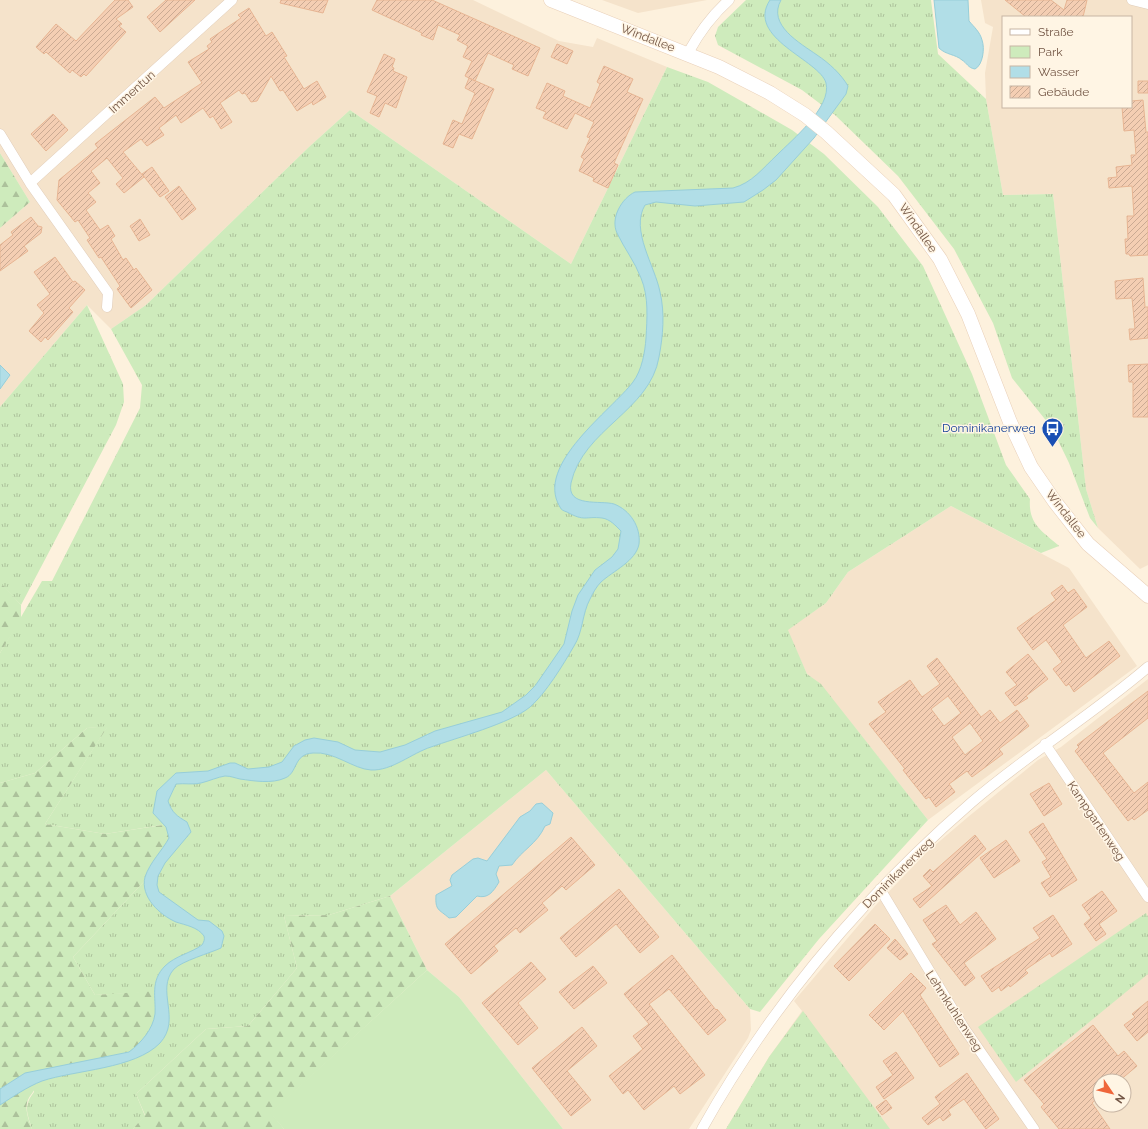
<svg xmlns="http://www.w3.org/2000/svg" width="1148" height="1129" font-family="Raleway,sans-serif">
	<style>
		.residential { fill: #f5e3cb; fill-rule: evenodd }
		.grass { fill: url(#grass-tufts) }
		.forest { fill: url(#forest-firs) }
		.park { fill: #ceebbc }
		.water { fill: #b1dee7; stroke: #97ced9 }
		.building { fill: url(#building-hatch); stroke: #e7b593; fill-rule: evenodd }
		.lines { fill: none; stroke-linecap: round; stroke-linejoin: round }
		.minor-casing { stroke: #e1cdb9; stroke-width: 11 }
		.secondary-casing { stroke: #e9d0b9; stroke-width: 15 }
		.minor { stroke: #fff; stroke-width: 10 }
		.secondary { stroke: #fff; stroke-width: 14 }
		.labels { text-anchor: middle; stroke-width: 3; stroke-linejoin: round; paint-order: stroke }
		.street-label { font-size: 12px; fill: #735645; stroke: #fff5e4 }
		.transit-label { font-size: 12px; fill: #164399; stroke: #fff5e4; text-anchor: end }
	</style>
	<defs>
		<pattern id="grass-tufts" width="24" height="20" patternUnits="userSpaceOnUse"><rect width="24" height="20" fill="#ceebbc"/><path d="M3 7l-1-3M5 7V3M7 7l1-3M15 17l-1-3M17 17v-4M19 17l1-3" fill="none" stroke="#acc19b"/></pattern>
		<pattern id="forest-firs" width="22" height="20" patternUnits="userSpaceOnUse"><rect width="22" height="20" fill="#ceebbc"/><path d="M5 1l3.5 6h-7zM16 11l3.5 6h-7z" fill="#acc19b"/></pattern>
		<pattern id="building-hatch" width="6" height="6" patternUnits="userSpaceOnUse"><rect width="6" height="6" fill="#f4ceb3"/><path d="M-1 1l2-2M0 6l6-6M5 7l2-2" fill="none" stroke="#caaa93"/></pattern>
	</defs>
	<rect width="100%" height="100%" fill="#fdf1dd"/>
	<!-- residential -->
	<path class="residential" d="M 0,0 L 473,0 L 559,41 L 593,47 L 597,38 L 667,67 L 571,264 L 350,110 L 310,146 L 146,305 L 111,329 L 87,305 L 0,407 L 0,228 L 30,202 L 0,153 Z
		M 602,0 L 707,0 L 638,13 Z
		M 981,0 L 1148,0 L 1148,565 L 1140,569 L 1098,528 L 1086,489 L 1053,194 L 1003,195 L 986,99 L 985,73 L 993,27 L 985,23 ZM 1003,17 L 1131,17 L 1131,107 L 1003,107 Z
		M 951,506 L 1069,568 L 1137,666 L 928,820 L 821,685 L 807,674 L 787,630 L 826,603 L 848,572 Z
		M 1148,679 L 1148,1129 L 726,1129 L 769,1057 L 802,1011 L 794,1001 L 875,906 L 927,852 L 968,817 L 1038,760 L 1061,747 ZM 1100,1081 L 1124,1081 L 1124,1105 L 1100,1105 Z
		M 546,770 L 750,1009 L 751,1030 L 748,1038 L 689,1129 L 563,1129 L 459,997 L 427,970 L 390,896 Z"/>
	<!-- grass -->
	<path class="grass" d="M 746,0 L 931,0 L 938,54 L 986,99 L 1003,195 L 1053,194 L 1086,489 L 1098,528 L 1090,518 L 1069,463 L 1052,428 L 1012,378 L 993,323 L 954,249 L 898,176 L 835,115 L 802,90 L 718,45 L 715,36 L 718,27 Z
		M 667,67 L 708,82 L 792,130 L 824,154 L 878,207 L 923,266 L 972,374 L 1006,465 L 1030,499 C 1028,524 1042,531 1059,546 L 1041,553 L 951,506 L 848,572 L 826,603 L 788,630 L 807,674 L 821,684 L 928,820 L 819,939 L 760,1012 L 750,1009 L 546,770 L 390,896 L 329,915 L 284,916 L 297,968 L 248,1026 L 206,1029 L 136,1094 L 145,1116 L 133,1129 L 32,1129 C 27,1113 23,1106 34,1092 L 33,1079 L 155,992 L 95,995 L 73,957 L 152,873 L 168,824 L 105,834 L 45,824 L 107,727 L 87,728 L 35,773 L 0,783 L 0,653 L 42,581 L 52,581 L 140,408 L 142,385 L 111,329 L 146,305 L 310,146 L 350,110 L 571,264 Z
		M 87,305 L 123,384 L 124,402 L 116,425 L 21,605 L 0,583 L 0,407 Z
		M 1146,913 L 1148,917 L 1148,974 L 1016,1082 L 978,1027 Z
		M 803,1011 L 890,1129 L 726,1129 L 769,1057 Z"/>
	<!-- forest -->
	<path class="forest" d="M 0,153 L 30,202 L 0,228 Z
		M 0,582 L 21,605 L 21,619 L 0,653 Z
		M 108,726 L 45,824 L 105,834 L 169,824 L 175,832 L 152,873 L 73,957 L 95,995 L 155,991 L 157,1017 L 148,1038 L 129,1054 L 33,1079 L 36,1086 C 34,1092 30,1095 28,1100 C 24,1109 29,1120 32,1129 L 0,1129 L 0,783 L 35,773 L 87,728 Z
		M 390,896 L 427,970 L 271,1113 L 284,1129 L 133,1129 L 145,1115 L 136,1094 L 206,1029 L 248,1026 L 297,968 L 284,916 L 329,915 Z"/>
	<!-- park -->
	<path class="park" d="M 427,970 L 459,997 L 563,1129 L 284,1129 L 270,1113 Z"/>
	<!-- water -->
	<path class="water" d="M 770,0 L 781,0 C 767,25 800,43 817,55 C 829,63 841,74 848,86 L 846,94 L 814,138 L 776,180 L 763,190 L 744,202 L 695,206 L 656,202 L 645,205 C 630,230 655,266 660,292 C 665,313 663,336 659,357 C 650,411 583,429 571,483 C 566,508 601,500 614,504 C 630,510 641,527 639,544 C 636,561 613,571 601,582 C 596,587 593,593 590,599 C 582,614 583,632 574,646 C 563,665 546,693 530,707 C 511,723 456,738 431,747 C 412,753 392,771 371,770 C 353,769 334,751 313,753 C 293,754 298,773 285,778 C 272,784 254,781 240,779 C 235,778 231,776 225,776 C 218,777 209,781 201,783 C 193,785 185,783 176,784 L 168,801 C 172,813 177,816 187,822 L 191,832 L 165,863 L 158,876 L 157,885 L 159,892 L 198,920 L 209,921 L 222,931 L 224,936 L 221,948 C 210,953 182,961 174,969 C 155,990 182,1019 160,1043 C 135,1069 75,1070 42,1081 C 27,1087 14,1096 0,1105 L 0,1089 L 25,1073 L 129,1052 C 141,1043 153,1029 155,1014 C 156,997 150,981 165,966 C 175,956 191,953 202,945 C 204,942 205,939 204,936 C 198,927 185,925 176,922 C 160,915 140,897 145,877 C 150,862 162,851 169,838 L 166,827 L 153,813 L 157,791 L 176,773 L 208,771 L 230,763 L 235,763 L 248,769 L 269,767 L 282,762 L 294,746 L 305,740 L 314,738 L 338,742 L 355,750 L 380,752 L 405,745 L 435,731 L 502,712 L 526,695 L 535,686 L 564,644 L 572,611 L 578,595 L 595,570 L 612,557 L 618,549 L 621,531 C 616,526 610,519 602,518 C 585,516 585,522 567,512 C 564,511 561,510 560,507 C 534,465 612,410 633,382 C 642,370 645,352 646,338 C 647,319 649,297 641,278 C 635,262 624,248 617,233 C 610,218 622,198 635,192 L 733,188 C 752,183 763,168 777,155 C 792,140 832,107 826,83 C 820,60 745,38 770,0 Z
		M 934,0 L 968,0 L 969,21 C 974,27 980,32 982,40 C 985,48 983,65 975,69 C 968,68 967,63 962,60 C 955,54 946,55 939,48 Z
		M 0,365 L 10,375 L 0,389 Z
		M 542,803 L 553,813 L 550,824 L 545,826 C 537,844 522,850 512,865 L 499,866 L 496,874 L 499,882 C 493,892 488,899 477,896 L 456,917 L 449,918 C 439,909 435,911 436,895 L 452,886 L 450,880 L 452,875 L 473,859 L 478,858 L 487,861 L 520,817 L 530,811 L 536,804 Z"/>
	<!-- building -->
	<path class="building" d="M 115,0 L 128,0 L 133,7 L 116,19 L 122,24 L 119,26 L 126,32 L 86,76 L 84,74 L 81,77 L 72,70 L 70,73 L 46,52 L 44,54 L 36,47 L 56,24 L 76,41 Z
		M 166,0 L 195,0 L 160,32 L 147,17 Z
		M 281,0 L 328,0 L 323,13 L 280,3 Z
		M 377,0 L 432,0 L 540,48 L 528,76 L 512,69 L 514,65 L 488,53 L 475,81 L 465,76 L 472,61 L 463,57 L 468,46 L 457,40 L 460,35 L 438,25 L 433,40 L 421,35 L 422,33 L 372,10 Z
		M 1005,0 L 1051,0 L 1064,10 L 1067,0 L 1087,0 L 1083,17 L 1026,17 Z
		M 249,8 L 266,36 L 272,32 L 287,56 L 284,57 L 304,89 L 317,81 L 326,97 L 313,105 L 312,102 L 297,111 L 283,90 L 280,91 L 271,76 L 257,101 L 251,102 L 245,93 L 242,94 L 239,90 L 220,103 L 232,122 L 221,129 L 213,116 L 210,118 L 203,108 L 181,123 L 176,115 L 159,128 L 164,135 L 147,146 L 141,139 L 123,152 L 144,177 L 124,193 L 116,184 L 123,178 L 107,158 L 91,171 L 100,183 L 88,193 L 96,202 L 86,210 L 100,230 L 108,225 L 115,236 L 111,239 L 123,260 L 126,258 L 134,270 L 136,268 L 152,290 L 131,308 L 117,289 L 120,286 L 101,257 L 99,258 L 87,240 L 90,238 L 78,220 L 75,222 L 57,200 L 59,180 L 98,148 L 95,144 L 155,97 L 164,108 L 202,83 L 188,62 L 209,49 L 207,46 L 212,42 L 210,39 L 241,18 L 238,15 Z
		M 557,44 L 573,51 L 567,64 L 551,57 Z
		M 384,54 L 395,59 L 392,67 L 394,68 L 393,71 L 407,77 L 396,108 L 385,103 L 379,117 L 370,113 L 377,96 L 367,92 Z
		M 604,66 L 633,79 L 627,92 L 643,99 L 614,163 L 618,165 L 608,188 L 593,181 L 594,178 L 579,171 L 584,159 L 581,157 L 590,138 L 587,137 L 594,122 L 575,113 L 567,129 L 543,118 L 546,112 L 536,108 L 547,83 L 565,91 L 563,96 L 590,108 L 600,84 L 597,82 Z
		M 469,78 L 494,89 L 472,139 L 459,134 L 453,148 L 443,144 L 453,120 L 462,124 L 475,93 L 465,88 Z
		M 1138,81 L 1148,81 L 1148,93 L 1138,93 Z
		M 1143,100 L 1146,132 L 1148,132 L 1148,255 L 1130,256 L 1129,254 L 1126,254 L 1125,239 L 1128,239 L 1127,216 L 1134,216 L 1132,186 L 1109,188 L 1108,178 L 1117,177 L 1116,167 L 1132,165 L 1131,155 L 1136,155 L 1134,130 L 1124,131 L 1122,107 L 1131,107 L 1131,101 Z
		M 53,114 L 68,130 L 46,151 L 31,134 Z
		M 152,167 L 169,191 L 160,197 L 142,174 Z
		M 179,186 L 196,209 L 182,220 L 165,197 Z
		M 31,217 L 38,226 L 42,227 L 41,233 L 24,246 L 28,251 L 0,271 L 0,245 L 13,235 L 11,232 Z
		M 140,219 L 150,235 L 139,241 L 130,226 Z
		M 55,257 L 73,282 L 75,281 L 85,290 L 69,308 L 73,312 L 48,340 L 45,337 L 41,342 L 29,331 L 44,313 L 37,305 L 50,294 L 34,272 Z
		M 1143,278 L 1145,307 L 1148,307 L 1148,338 L 1130,340 L 1129,329 L 1135,329 L 1132,298 L 1116,299 L 1115,281 Z
		M 1148,364 L 1148,417 L 1133,417 L 1133,382 L 1129,382 L 1128,365 Z
		M 1062,585 L 1068,593 L 1074,589 L 1087,607 L 1063,625 L 1086,658 L 1109,641 L 1120,656 L 1074,692 L 1069,684 L 1066,686 L 1053,669 L 1062,662 L 1046,640 L 1033,650 L 1017,628 L 1056,600 L 1051,593 Z
		M 1028,654 L 1048,679 L 1026,696 L 1028,698 L 1015,706 L 1005,693 L 1017,685 L 1006,672 Z
		M 937,658 L 981,717 L 990,710 L 1000,723 L 1017,710 L 1029,726 L 999,749 L 1003,754 L 972,777 L 967,771 L 949,784 L 955,792 L 936,807 L 929,797 L 926,799 L 910,779 L 903,770 L 905,769 L 869,724 L 886,712 L 878,702 L 910,680 L 922,697 L 940,684 L 927,666 ZM 948,696 L 961,713 L 944,726 L 931,709 ZM 970,723 L 983,741 L 965,755 L 952,737 Z
		M 1148,691 L 1148,718 L 1103,753 L 1134,793 L 1148,782 L 1148,810 L 1134,820 L 1132,818 L 1128,821 L 1075,751 L 1079,747 L 1077,745 Z
		M 1049,783 L 1062,804 L 1044,816 L 1030,794 Z
		M 1043,823 L 1077,880 L 1050,897 L 1041,883 L 1051,877 L 1042,862 L 1047,859 L 1029,832 Z
		M 975,835 L 986,849 L 920,908 L 913,899 L 932,886 L 923,876 L 930,869 L 933,872 Z
		M 571,837 L 595,865 L 566,890 L 562,886 L 542,903 L 548,910 L 520,933 L 516,928 L 494,946 L 498,951 L 471,974 L 445,944 Z
		M 1006,840 L 1020,861 L 994,878 L 980,858 Z
		M 619,889 L 659,937 L 640,953 L 616,924 L 576,957 L 560,938 Z
		M 1102,891 L 1117,911 L 1099,924 L 1106,934 L 1096,941 L 1084,924 L 1091,918 L 1082,905 Z
		M 946,905 L 960,925 L 976,912 L 996,939 L 964,963 L 975,978 L 965,986 L 932,944 L 937,941 L 923,920 Z
		M 1053,915 L 1072,944 L 1052,957 L 1050,953 L 1025,970 L 1028,973 L 1010,987 L 1009,985 L 1001,991 L 999,987 L 992,992 L 981,976 L 1040,938 L 1033,928 Z
		M 875,924 L 890,939 L 849,981 L 834,966 Z
		M 895,939 L 908,954 L 900,960 L 887,948 Z
		M 672,955 L 716,1010 L 717,1009 L 726,1020 L 708,1035 L 669,989 L 649,1004 L 705,1075 L 680,1094 L 674,1086 L 644,1110 L 628,1090 L 623,1094 L 609,1076 L 643,1049 L 633,1036 L 649,1024 L 624,994 Z
		M 531,962 L 546,979 L 518,1003 L 538,1028 L 518,1045 L 482,1003 Z
		M 593,966 L 607,983 L 574,1009 L 559,992 Z
		M 911,973 L 926,988 L 920,995 L 959,1054 L 940,1067 L 903,1011 L 884,1030 L 869,1015 Z
		M 1148,1001 L 1148,1032 L 1137,1041 L 1124,1025 L 1135,1017 L 1132,1014 Z
		M 1093,1025 L 1118,1056 L 1124,1051 L 1137,1066 L 1119,1081 L 1100,1081 L 1100,1096 L 1092,1103 L 1110,1129 L 1059,1129 L 1041,1107 L 1044,1104 L 1024,1080 Z
		M 582,1027 L 597,1046 L 567,1071 L 591,1100 L 571,1116 L 532,1068 Z
		M 896,1052 L 914,1078 L 884,1099 L 876,1087 L 893,1075 L 883,1061 Z
		M 967,1073 L 999,1119 L 986,1129 L 964,1099 L 948,1110 L 951,1115 L 943,1121 L 940,1117 L 928,1125 L 922,1118 L 940,1104 L 935,1097 Z
		M 886,1100 L 892,1108 L 882,1115 L 876,1107 Z"/>
	<g class="lines">
		<defs>
			<path id="minor" d="M 1132,0 L 1148,4
				M 688,53 C 699,33 711,16 729,0
				M 0,134 L 30,183 L 108,293 L 107,307
				M 30,183 L 232,0
				M 1045,744 L 1148,897
				M 880,889 L 964,1028 L 1034,1129
				M 702,1129 C 771,1005 865,895 972,802 C 1028,754 1092,715 1148,667"/>
			<path id="secondary" d="M 551,0 L 719,67 L 770,93 L 805,115 L 826,132 L 894,195 L 940,259 L 968,314 L 1010,422 L 1031,467 L 1055,502 L 1088,544 L 1148,596"/>
		</defs>
		<!-- minor casing -->
		<use href="#minor" class="minor-casing"/>
		<!-- secondary casing -->
		<use href="#secondary" class="secondary-casing"/>
		<!-- minor -->
		<use href="#minor" class="minor"/>
		<!-- secondary -->
		<use href="#secondary" class="secondary"/>
	</g>
	<!-- icons -->
	<defs>
		<symbol id="bus-pin" viewBox="-11 -11 22 30"><path d="M0 17L-7.5 6A9.5 9.5 0 1 1 7.5 6Z" fill="#1a4fb4" stroke="#fff5e4"/><path d="M-5-6H5V4H4V6H2V4H-2V6H-4V4H-5ZM-3.5-4V0h7V-4ZM-3.5 1.2v1.5H-2V1.2ZM2 1.2v1.5H3.5V1.2Z" fill="#fff"/></symbol>
	</defs>
	<g fill-rule="evenodd">
		<use href="#bus-pin" x="1040" y="416" width="25" height="34"/>
	</g>
	<g class="labels">
		<!-- street labels -->
		<g class="street-label">
			<text transform="translate(648 38) rotate(21)" y="4">Windallee</text>
			<text transform="translate(132 92) rotate(-42)" y="4">Immentun</text>
			<text transform="translate(918 228) rotate(55)" y="4">Windallee</text>
			<text transform="translate(1066 514) rotate(52)" y="4">Windallee</text>
			<text transform="translate(1096 821) rotate(56)" y="4">Kampgartenweg</text>
			<text transform="translate(898 873) rotate(-45)" y="4">Dominikanerweg</text>
			<text transform="translate(954 1011) rotate(57)" y="4">Lehmkuhlenweg</text>
		</g>
		<!-- transit labels -->
		<g class="transit-label">
			<text x="1036" y="432">Dominikanerweg</text>
		</g>
	</g>
	<!-- legend -->
	<rect x="1002" y="16" width="130" height="92" fill="#fff5e4" stroke="#c7b5a4"/>
	<rect x="1010" y="29" width="20" height="6" fill="#ffffff" stroke="#c7b5a4"/>
	<text x="1038" y="36" font-size="12" fill="#735645">Straße</text>
	<rect x="1010" y="46" width="20" height="12" fill="#ceebbc" stroke="#c7b5a4"/>
	<text x="1038" y="56" font-size="12" fill="#735645">Park</text>
	<rect x="1010" y="66" width="20" height="12" fill="#b1dee7" stroke="#c7b5a4"/>
	<text x="1038" y="76" font-size="12" fill="#735645">Wasser</text>
	<rect x="1010" y="86" width="20" height="12" fill="url(#building-hatch)" stroke="#c7b5a4"/>
	<text x="1038" y="96" font-size="12" fill="#735645">Gebäude</text>
	<!-- north arrow -->
	<g transform="translate(1112 1093) rotate(125)"><circle r="19" fill="#fff5e4" stroke="#c7b5a4"/>
	<path d="M0-3L7 15L0 10L-7 15Z" fill="#ef663a"/>
	<text y="-6" font-size="11" font-weight="bold" text-anchor="middle" fill="#735645">N</text>
	</g>
</svg>
